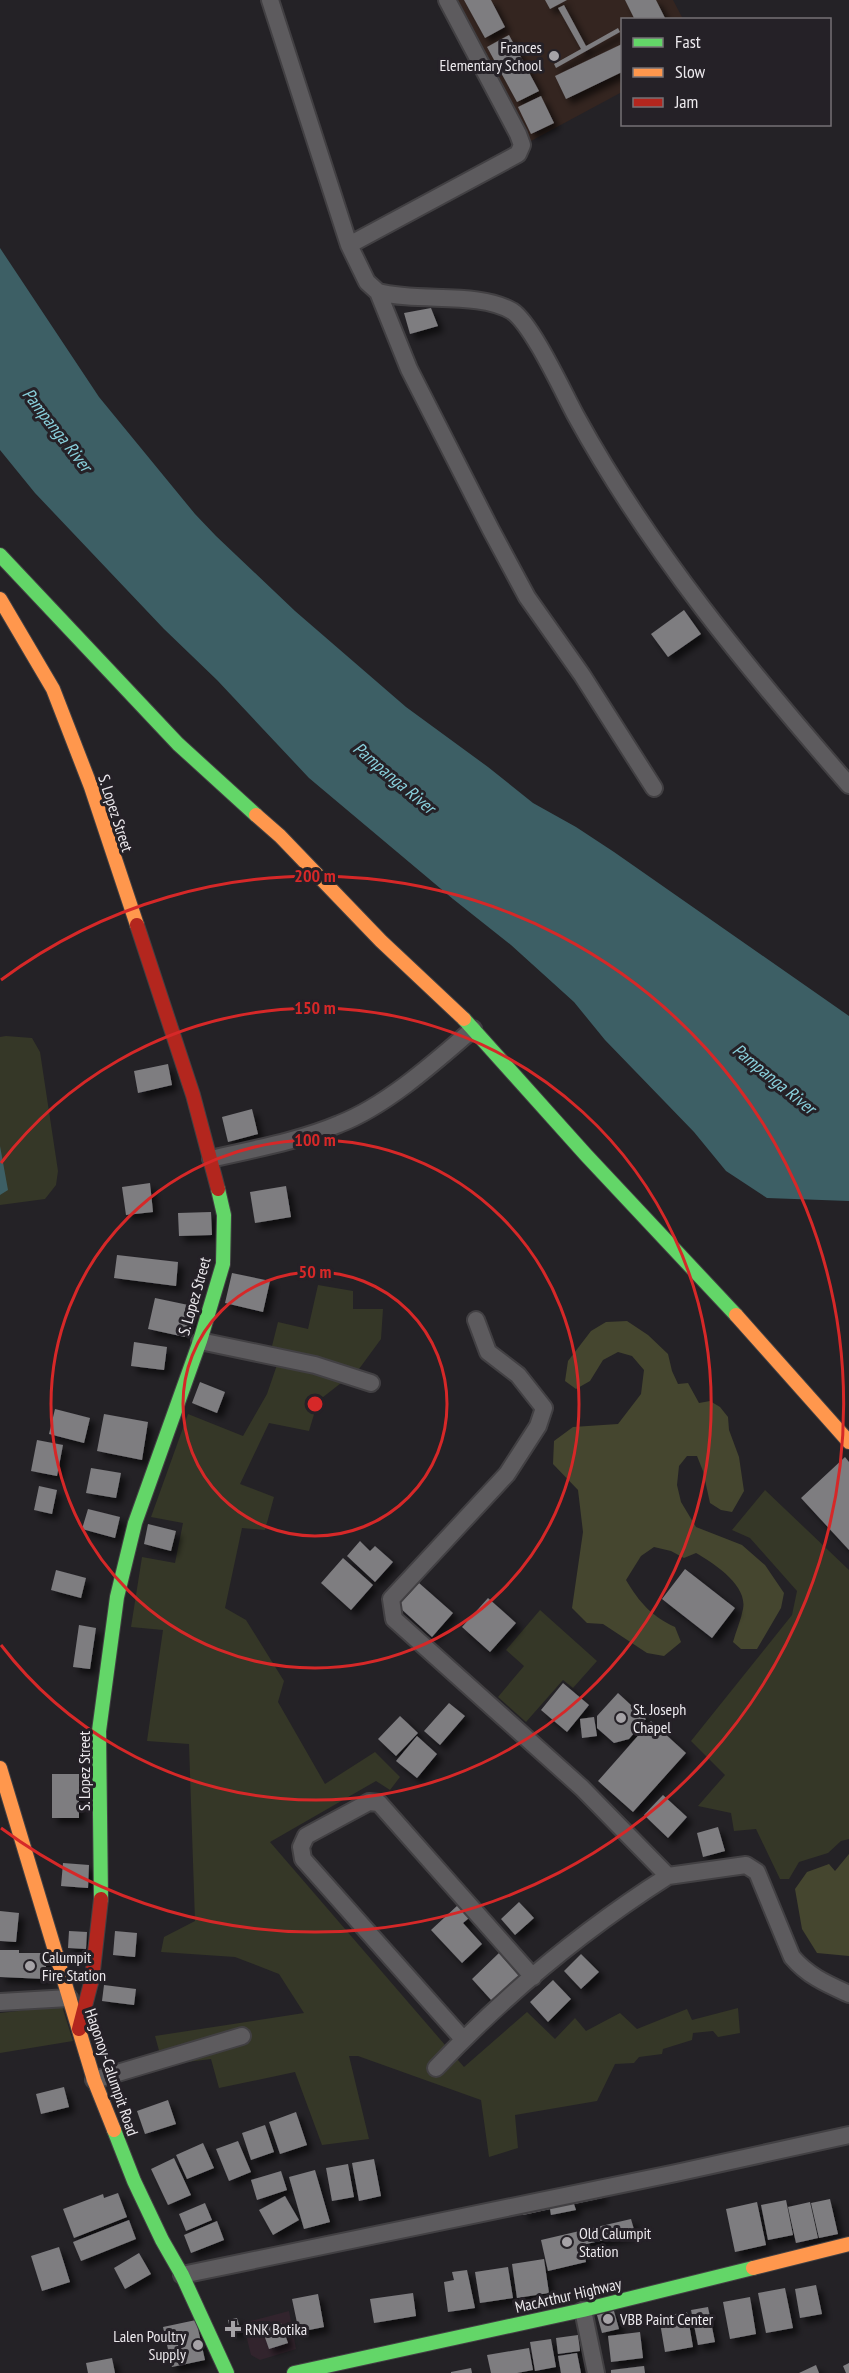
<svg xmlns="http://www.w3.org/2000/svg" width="849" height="2373" font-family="'PT Sans Narrow',sans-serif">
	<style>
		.commercial { fill: #32242d }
		.education { fill: #342520 }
		.green { fill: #353727 }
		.forest { fill: #45462f }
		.water { fill: #3d5f65 }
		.building { fill: #7e7d80; filter: url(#shadow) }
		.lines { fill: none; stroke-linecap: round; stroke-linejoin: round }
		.street-casing { stroke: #424043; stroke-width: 20 }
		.fast-casing { stroke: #424043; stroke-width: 16 }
		.slow-casing { stroke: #424043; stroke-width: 16 }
		.jam-casing { stroke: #424043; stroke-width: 16 }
		.street { stroke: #5d5b5e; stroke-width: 16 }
		.fast { stroke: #63d668; stroke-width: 14 }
		.slow { stroke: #ff974d; stroke-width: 14 }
		.jam { stroke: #b3261e; stroke-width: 14 }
		.ring { fill: none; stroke: #d62828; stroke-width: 3 }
		.poi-dot { fill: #a6a3a7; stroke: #252127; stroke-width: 2 }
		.labels { text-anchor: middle; stroke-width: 6; stroke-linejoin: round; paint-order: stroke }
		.poi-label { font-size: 16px; fill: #ece9ed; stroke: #252127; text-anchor: start }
		.street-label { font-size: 16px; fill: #ece9ed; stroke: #252127 }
		.water-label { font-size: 18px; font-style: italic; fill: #89d0dc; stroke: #252127 }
		.centre { fill: #d62828; stroke: #252127; stroke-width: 3 }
		.ring-label { font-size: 18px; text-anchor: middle; font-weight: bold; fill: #d62828; stroke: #252127; stroke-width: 6; stroke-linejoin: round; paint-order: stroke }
	</style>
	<defs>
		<filter id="shadow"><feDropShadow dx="5.5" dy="5.5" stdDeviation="3" flood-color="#0009"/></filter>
	</defs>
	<rect width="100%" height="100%" fill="#242226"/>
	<!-- commercial -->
	<path class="commercial" d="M 289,2311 L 296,2349 L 260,2360 L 251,2355 L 243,2323 Z"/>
	<!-- education -->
	<path class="education" d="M 456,0 L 673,0 L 683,19 L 622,20 L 622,92 L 529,142 Z"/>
	<!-- green -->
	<path class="green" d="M 6,1036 L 32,1038 L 40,1052 L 58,1171 L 56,1185 L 45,1199 L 0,1205 L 0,1037 Z
		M 318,1285 L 353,1291 L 353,1309 L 383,1309 L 381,1339 L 359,1369 L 318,1401 L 309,1431 L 269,1423 L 240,1484 L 274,1497 L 265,1530 L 242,1528 L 225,1608 L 246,1620 L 284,1681 L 278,1702 L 325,1784 L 375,1752 L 400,1777 L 390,1790 L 376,1781 L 270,1842 L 464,2067 L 527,2012 L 555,2039 L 575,2018 L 586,2031 L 620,2013 L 637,2029 L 687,2009 L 692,2020 L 738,2008 L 740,2033 L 718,2037 L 713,2031 L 693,2033 L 692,2040 L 663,2049 L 662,2054 L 639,2057 L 634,2063 L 615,2064 L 597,2101 L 515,2115 L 518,2148 L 489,2157 L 481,2100 L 358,2056 L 349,2056 L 369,2139 L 322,2145 L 295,2072 L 219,2088 L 211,2059 L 163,2065 L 155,2036 L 304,2013 L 279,1974 L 235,1957 L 161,1952 L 164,1937 L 195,1921 L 189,1744 L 147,1741 L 163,1630 L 131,1627 L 142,1557 L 175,1563 L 183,1523 L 151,1517 L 188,1414 L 243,1436 L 267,1394 L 279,1359 L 270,1354 L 278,1322 L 308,1329 Z
		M 765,1490 L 849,1570 L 849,1839 L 841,1841 L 828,1853 L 799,1862 L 789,1879 L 780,1879 L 756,1829 L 734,1831 L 731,1813 L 698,1806 L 725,1775 L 691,1741 L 792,1615 L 797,1591 L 750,1538 L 732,1530 Z
		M 540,1610 L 597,1661 L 573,1688 L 563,1680 L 526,1722 L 498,1697 L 524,1666 L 506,1650 Z
		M 62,2006 L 73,2041 L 0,2053 L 0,2013 Z"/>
	<!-- forest -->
	<path class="forest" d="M 627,1321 L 648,1335 L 668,1354 L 672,1371 L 678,1384 L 688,1383 L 699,1403 L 710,1401 L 720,1407 L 728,1417 L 729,1430 L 739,1457 L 744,1491 L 732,1512 L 721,1510 L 710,1503 L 703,1471 L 697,1456 L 687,1456 L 679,1466 L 677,1485 L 681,1502 L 696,1527 L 742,1545 L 765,1565 L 784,1593 L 781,1608 L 757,1649 L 741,1649 L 733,1642 C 736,1631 741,1620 743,1609 C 748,1585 713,1563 696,1553 L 684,1558 L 671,1551 L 654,1547 L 641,1556 L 626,1580 C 640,1603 651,1616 675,1627 L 681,1642 L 664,1656 L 647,1653 L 603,1624 L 587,1623 L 572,1608 L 583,1532 L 578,1490 L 553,1464 L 554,1441 L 573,1427 L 618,1424 L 641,1394 L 644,1370 L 632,1356 L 618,1352 L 603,1360 L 590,1381 L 576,1389 L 565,1381 L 568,1361 L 591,1331 L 606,1322 Z
		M 849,1854 L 849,1956 L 817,1953 L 802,1929 L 795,1889 L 807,1872 L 829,1864 L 835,1871 Z"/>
	<!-- water -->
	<path class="water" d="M 0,248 L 99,397 L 195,514 L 216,536 L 295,611 L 406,707 L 488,767 L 533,803 L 576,827 L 614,852 L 849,1016 L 849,1201 L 767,1198 L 726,1171 L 694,1132 L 605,1040 L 574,1002 L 511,945 L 453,899 L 309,778 L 217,680 L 164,629 L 35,493 L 0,450 Z
		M 0,1146 L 8,1190 L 0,1195 Z"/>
	<!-- building -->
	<path class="building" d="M 464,0 L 491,0 L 505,27 L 485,38 Z
		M 545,0 L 567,0 L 550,9 Z
		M 625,0 L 656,0 L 666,20 L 635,20 Z
		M 564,5 L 586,46 L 618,28 L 620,32 L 556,68 L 554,64 L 581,49 L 558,8 Z
		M 509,35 L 539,91 L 517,102 L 487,47 Z
		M 622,44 L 622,72 L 566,99 L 555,76 Z
		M 541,96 L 554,123 L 531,134 L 518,107 Z
		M 431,308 L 438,326 L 410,334 L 404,313 Z
		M 684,610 L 701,634 L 668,657 L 651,634 Z
		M 168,1064 L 172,1085 L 138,1093 L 134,1071 Z
		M 252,1109 L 258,1134 L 228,1142 L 222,1117 Z
		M 150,1183 L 153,1212 L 126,1215 L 122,1187 Z
		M 286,1186 L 291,1217 L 255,1223 L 250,1192 Z
		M 211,1212 L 212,1235 L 179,1236 L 178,1213 Z
		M 117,1255 L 178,1262 L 176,1286 L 114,1278 Z
		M 232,1273 L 270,1281 L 263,1312 L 225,1303 Z
		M 155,1298 L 193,1306 L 185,1337 L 148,1329 Z
		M 134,1342 L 167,1347 L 164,1370 L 131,1366 Z
		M 200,1382 L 225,1392 L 217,1413 L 192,1403 Z
		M 55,1409 L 90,1418 L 84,1443 L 49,1434 Z
		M 104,1414 L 148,1422 L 142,1460 L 97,1451 Z
		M 37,1440 L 63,1445 L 57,1476 L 31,1471 Z
		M 845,1457 L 849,1462 L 849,1550 L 801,1498 Z
		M 91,1468 L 121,1473 L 116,1498 L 86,1493 Z
		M 39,1486 L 57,1490 L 52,1514 L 34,1510 Z
		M 88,1509 L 120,1517 L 115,1538 L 82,1529 Z
		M 148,1524 L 176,1531 L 171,1551 L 144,1544 Z
		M 360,1541 L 370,1551 L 375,1546 L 393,1562 L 375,1582 L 347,1556 Z
		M 343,1558 L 373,1585 L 351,1610 L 321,1583 Z
		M 685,1569 L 735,1608 L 712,1638 L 662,1599 Z
		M 56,1570 L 86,1578 L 81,1598 L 51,1590 Z
		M 419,1583 L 453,1613 L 432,1637 L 398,1606 Z
		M 488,1598 L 516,1623 L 490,1652 L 462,1627 Z
		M 79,1625 L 96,1628 L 90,1669 L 73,1667 Z
		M 563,1683 L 589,1705 L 567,1732 L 541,1710 Z
		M 618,1693 L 646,1719 L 629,1739 L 614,1743 L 597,1728 L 597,1716 Z
		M 449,1703 L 465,1716 L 440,1745 L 424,1731 Z
		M 400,1716 L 418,1733 L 396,1756 L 378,1739 Z
		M 594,1717 L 597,1736 L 582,1738 L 580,1719 Z
		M 651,1721 L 686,1753 L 633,1812 L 598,1781 Z
		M 417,1736 L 437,1754 L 417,1778 L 396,1761 Z
		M 52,1774 L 79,1774 L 79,1818 L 52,1818 Z
		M 663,1795 L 687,1817 L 668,1838 L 644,1815 Z
		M 718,1827 L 725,1851 L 703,1857 L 697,1833 Z
		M 63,1863 L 89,1865 L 88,1888 L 61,1886 Z
		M 519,1902 L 534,1918 L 515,1935 L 501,1919 Z
		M 458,1905 L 469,1918 L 463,1923 L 482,1944 L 462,1963 L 431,1930 Z
		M 0,1911 L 19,1913 L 16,1942 L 0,1941 Z
		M 69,1931 L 87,1932 L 86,1949 L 68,1948 Z
		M 115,1931 L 137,1933 L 135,1957 L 113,1955 Z
		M 0,1950 L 19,1950 L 19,1953 L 46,1953 L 46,1979 L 0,1977 Z
		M 499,1953 L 519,1976 L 492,2001 L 472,1979 Z
		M 581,1954 L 599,1972 L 581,1989 L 564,1971 Z
		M 553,1980 L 571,1999 L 548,2022 L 530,2002 Z
		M 104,1985 L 136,1989 L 134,2005 L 102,2001 Z
		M 64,2087 L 69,2107 L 41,2114 L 36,2094 Z
		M 168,2100 L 176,2124 L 145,2134 L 137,2111 Z
		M 296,2112 L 307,2145 L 280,2154 L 269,2122 Z
		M 265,2125 L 274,2152 L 251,2160 L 242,2133 Z
		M 238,2141 L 251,2172 L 229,2181 L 216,2149 Z
		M 203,2143 L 214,2168 L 187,2179 L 176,2155 Z
		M 174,2158 L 191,2195 L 168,2205 L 151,2169 Z
		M 374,2159 L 381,2196 L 359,2201 L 352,2163 Z
		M 348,2164 L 354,2197 L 332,2201 L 326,2168 Z
		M 315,2170 L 330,2222 L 304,2229 L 289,2177 Z
		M 281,2171 L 287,2190 L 257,2200 L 251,2180 Z
		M 601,2191 L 602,2198 L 574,2204 L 576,2210 L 551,2215 L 550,2209 L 523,2215 L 521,2208 Z
		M 118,2193 L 127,2217 L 74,2238 L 63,2209 L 103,2194 L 104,2198 Z
		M 285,2196 L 299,2220 L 273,2235 L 259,2210 Z
		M 830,2199 L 838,2234 L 819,2238 L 811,2203 Z
		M 786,2200 L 793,2235 L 768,2240 L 761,2205 Z
		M 757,2202 L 766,2245 L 735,2252 L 726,2209 Z
		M 810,2202 L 818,2238 L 796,2243 L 788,2207 Z
		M 205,2203 L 212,2220 L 186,2231 L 179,2214 Z
		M 631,2219 L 635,2233 L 582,2245 L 586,2262 L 548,2271 L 541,2240 Z
		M 129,2220 L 136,2239 L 81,2261 L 73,2242 Z
		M 217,2221 L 224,2240 L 191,2253 L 184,2235 Z
		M 59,2247 L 70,2282 L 42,2291 L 31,2256 Z
		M 139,2253 L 151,2274 L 125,2289 L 114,2268 Z
		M 544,2259 L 549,2293 L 517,2298 L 512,2264 Z
		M 508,2267 L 513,2298 L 480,2303 L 475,2272 Z
		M 467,2270 L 475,2308 L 448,2312 L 444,2282 L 454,2280 L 452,2272 Z
		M 816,2285 L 822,2314 L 800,2318 L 795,2289 Z
		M 785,2288 L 793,2328 L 766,2333 L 758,2293 Z
		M 413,2293 L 416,2316 L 374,2323 L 370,2299 Z
		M 318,2294 L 324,2327 L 299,2332 L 292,2299 Z
		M 750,2297 L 756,2334 L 730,2339 L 723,2302 Z
		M 708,2307 L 715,2342 L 698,2345 L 691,2310 Z
		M 614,2311 L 619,2329 L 602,2333 L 597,2315 Z
		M 687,2312 L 693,2347 L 665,2352 L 659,2317 Z
		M 237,2318 L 241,2331 L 231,2333 L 228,2320 Z
		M 196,2320 L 205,2360 L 172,2367 L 163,2327 Z
		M 281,2323 L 288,2343 L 269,2349 L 262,2329 Z
		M 640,2332 L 643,2358 L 611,2362 L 608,2336 Z
		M 578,2335 L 580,2351 L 558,2354 L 556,2338 Z
		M 551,2339 L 556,2367 L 535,2371 L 530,2342 Z
		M 529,2348 L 533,2370 L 517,2373 L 491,2373 L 487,2355 Z
		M 577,2353 L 581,2373 L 561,2373 L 558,2356 Z
		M 112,2358 L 115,2373 L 88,2373 L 86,2363 Z
		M 849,2363 L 849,2373 L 846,2373 L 843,2366 Z
		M 816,2365 L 819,2373 L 799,2373 Z
		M 644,2366 L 645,2373 L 611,2373 L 611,2370 Z
		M 471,2368 L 472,2373 L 451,2373 L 451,2372 Z"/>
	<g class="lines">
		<defs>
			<path id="street" d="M 270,0 L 349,245 L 367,282 L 378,292 L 409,369 L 491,530 L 527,597 L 582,675 L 654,788
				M 349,245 L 518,154 L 522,145 L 518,134 L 447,0
				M 378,292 C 419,303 478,291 512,311 C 532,324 563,392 576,416 C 650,551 748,669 849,785
				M 211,1159 C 254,1149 299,1141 339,1124 C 386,1106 435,1062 473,1029
				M 476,1320 L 488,1352 L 518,1375 L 544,1408 L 538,1426 L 507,1474 L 391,1599 L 394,1619 L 582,1788 L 668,1876 L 746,1865 L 757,1872 L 792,1957 C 808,1976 827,1984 849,1994
				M 200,1341 L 315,1365 L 371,1383
				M 0,2002 L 69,1998
				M 463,2039 L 303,1859 L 301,1847 L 306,1836 L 369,1802 L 379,1803 L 533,1977
				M 436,2068 C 505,1995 583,1930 668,1876
				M 94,2080 L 242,2036
				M 182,2275 L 676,2173 L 849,2135
				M 583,2310 L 596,2373"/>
			<path id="fast" d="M 0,555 L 178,744 L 256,815
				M 464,1019 L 586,1155 L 736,1315
				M 101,1899 L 99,1731 L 117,1597 L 135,1523 L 200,1341 L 223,1264 L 224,1215 L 218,1189
				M 114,2130 L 134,2181 L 162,2240 L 182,2275 L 227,2373
				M 294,2373 L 583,2310 L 753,2268"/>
			<path id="slow" d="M 0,599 L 53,689 L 91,787 L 137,925
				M 256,815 L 280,836 L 381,941 L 464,1019
				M 736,1315 L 849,1442
				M 0,1768 L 94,2080 L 114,2130
				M 753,2268 L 849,2244"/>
			<path id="jam" d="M 137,925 L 193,1095 L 218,1189
				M 79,2029 L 92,1979 L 101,1899"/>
		</defs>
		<!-- street casing -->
		<use href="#street" class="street-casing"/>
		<!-- fast casing -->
		<use href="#fast" class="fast-casing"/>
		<!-- slow casing -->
		<use href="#slow" class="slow-casing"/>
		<!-- jam casing -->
		<use href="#jam" class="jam-casing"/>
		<!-- street -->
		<use href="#street" class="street"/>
		<!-- fast -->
		<use href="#fast" class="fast"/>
		<!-- slow -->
		<use href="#slow" class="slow"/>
		<!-- jam -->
		<use href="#jam" class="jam"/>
	</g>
	<!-- distance rings -->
	<g class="ring">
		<circle cx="315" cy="1404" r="132"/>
		<circle cx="315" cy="1404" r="264"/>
		<path d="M1 1163A396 396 0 1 1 1 1645"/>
		<path d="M1 980A528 528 0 1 1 1 1828"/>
	</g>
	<!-- markers -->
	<g class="poi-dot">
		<circle cx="554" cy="56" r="6"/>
		<circle cx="621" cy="1718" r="6"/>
		<circle cx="30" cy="1966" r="6"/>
		<circle cx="567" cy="2242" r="6"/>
		<circle cx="608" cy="2319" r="6"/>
		<path d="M230 2320h6v6h6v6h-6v6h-6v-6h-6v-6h6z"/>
		<circle cx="198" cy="2345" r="6"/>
	</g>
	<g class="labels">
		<!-- poi labels -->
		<g class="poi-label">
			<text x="542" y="53" text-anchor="end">Frances<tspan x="542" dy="18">Elementary School</tspan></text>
			<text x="633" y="1715">St. Joseph<tspan x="633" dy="18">Chapel</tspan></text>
			<text x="42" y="1963">Calumpit<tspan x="42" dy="18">Fire Station</tspan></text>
			<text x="579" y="2239">Old Calumpit<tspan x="579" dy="18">Station</tspan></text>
			<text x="620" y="2325">VBB Paint Center</text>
			<text x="245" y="2335">RNK Botika</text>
			<text x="186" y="2342" text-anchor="end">Lalen Poultry<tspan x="186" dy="18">Supply</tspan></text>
		</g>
		<!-- street labels -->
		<g class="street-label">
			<text transform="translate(116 813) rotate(72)" y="6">S. Lopez Street</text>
			<text transform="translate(194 1296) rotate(-74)" y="6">S. Lopez Street</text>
			<text transform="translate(84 1771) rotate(-90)" y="6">S. Lopez Street</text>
			<text transform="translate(112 2072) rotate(71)" y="6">Hagonoy-Calumpit Road</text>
			<text transform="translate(568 2295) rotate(-13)" y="6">MacArthur Highway</text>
		</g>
		<!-- water labels -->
		<g class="water-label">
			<text transform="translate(57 430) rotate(52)" y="6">Pampanga River</text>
			<text transform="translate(394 778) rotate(40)" y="6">Pampanga River</text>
			<text transform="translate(774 1079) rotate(39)" y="6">Pampanga River</text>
		</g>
	</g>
	<circle cx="315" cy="1404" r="9" class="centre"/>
	<g class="ring-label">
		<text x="315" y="882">200 m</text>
		<text x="315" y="1014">150 m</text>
		<text x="315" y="1146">100 m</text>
		<text x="315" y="1278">50 m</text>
	</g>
	<!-- legend -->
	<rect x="621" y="18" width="210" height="108" fill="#252127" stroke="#757176" stroke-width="1.5"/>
	<rect x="633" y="38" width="30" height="9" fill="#63d668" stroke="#757176" stroke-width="1.5"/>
	<text x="675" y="48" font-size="18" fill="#ece9ed">Fast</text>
	<rect x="633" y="68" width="30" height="9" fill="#ff974d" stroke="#757176" stroke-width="1.5"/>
	<text x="675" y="78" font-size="18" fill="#ece9ed">Slow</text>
	<rect x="633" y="98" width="30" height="9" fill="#b3261e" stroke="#757176" stroke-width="1.5"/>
	<text x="675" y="108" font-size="18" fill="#ece9ed">Jam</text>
</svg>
